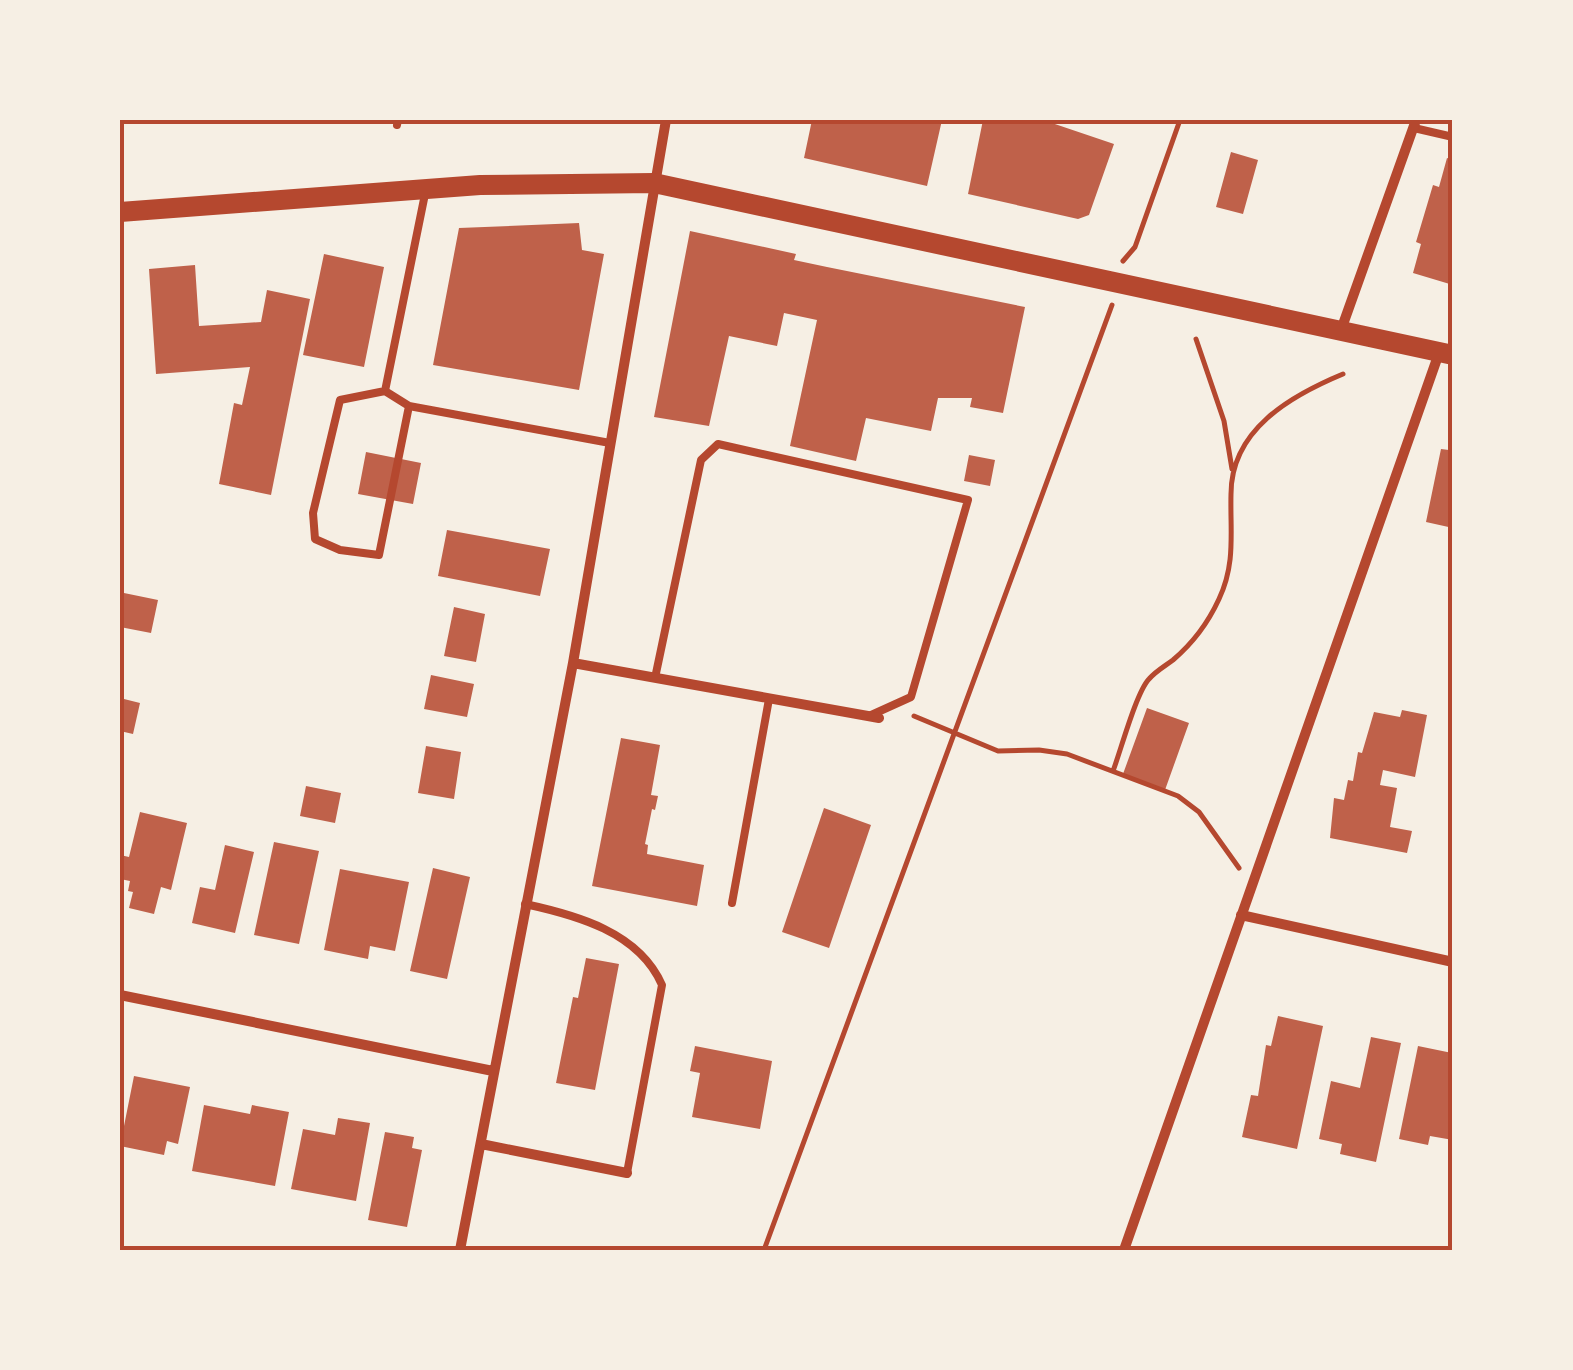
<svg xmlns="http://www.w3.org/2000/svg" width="1573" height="1370" font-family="Bitter,serif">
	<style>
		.building { fill: #bf614a }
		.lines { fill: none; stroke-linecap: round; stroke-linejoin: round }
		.path { stroke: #b5482f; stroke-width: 5 }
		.service { stroke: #b5482f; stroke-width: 8 }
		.minor { stroke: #b5482f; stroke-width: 10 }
		.secondary { stroke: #b5482f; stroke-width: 20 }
		.neatline { fill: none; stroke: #b5482f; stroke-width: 4 }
	</style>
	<rect width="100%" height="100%" fill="#f6efe4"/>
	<!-- building -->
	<path class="building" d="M 812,120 L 942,120 L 927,186 L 804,158 Z
		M 983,120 L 1043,120 L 1114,144 L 1089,215 L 1078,219 L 968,194 Z
		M 1231,152 L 1258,160 L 1243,214 L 1216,207 Z
		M 1447,158 L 1453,160 L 1453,285 L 1413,273 L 1421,244 L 1416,242 L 1433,185 L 1439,187 Z
		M 579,223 L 582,250 L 604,254 L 579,390 L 433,365 L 459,228 Z
		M 690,231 L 796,254 L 794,260 L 827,267 L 1025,307 L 1003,413 L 970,407 L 972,398 L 938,398 L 931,431 L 866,418 L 856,461 L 790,446 L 817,320 L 784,313 L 777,346 L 729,336 L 709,426 L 654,417 Z
		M 324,254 L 384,267 L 364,367 L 303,355 Z
		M 195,265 L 199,326 L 261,322 L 267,290 L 310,299 L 271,495 L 219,484 L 234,403 L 242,405 L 250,367 L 156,374 L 149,269 Z
		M 1451,439 L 1453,439 L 1453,528 L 1426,522 L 1441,449 L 1449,450 Z
		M 366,452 L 421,463 L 413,504 L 358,494 Z
		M 969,455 L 995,460 L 990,486 L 964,481 Z
		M 447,530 L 550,549 L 540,596 L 438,576 Z
		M 124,593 L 158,600 L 151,633 L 120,627 Z
		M 454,607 L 485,614 L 476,662 L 444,656 Z
		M 431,675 L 474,684 L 467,717 L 424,709 Z
		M 120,698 L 140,703 L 133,734 L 120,731 Z
		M 1147,708 L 1189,723 L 1165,790 L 1123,774 Z
		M 1402,710 L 1427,715 L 1415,777 L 1383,770 L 1380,785 L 1397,788 L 1390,827 L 1412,831 L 1407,853 L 1330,838 L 1334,798 L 1344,800 L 1348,780 L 1353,781 L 1358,752 L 1362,753 L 1374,712 L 1400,717 Z
		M 621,738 L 660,745 L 651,795 L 658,796 L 655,810 L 652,809 L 645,844 L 648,845 L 647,854 L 704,865 L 697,906 L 592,886 Z
		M 426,746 L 461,752 L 454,799 L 418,793 Z
		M 306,786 L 341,793 L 335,823 L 300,816 Z
		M 824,808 L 871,825 L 829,948 L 782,932 Z
		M 140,812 L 187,823 L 171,890 L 161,887 L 154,914 L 129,908 L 133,892 L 128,891 L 130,881 L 120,879 L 120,855 L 129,857 Z
		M 274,842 L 319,851 L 299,944 L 254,935 Z
		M 225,845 L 254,852 L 235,933 L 192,923 L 200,887 L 215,890 Z
		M 433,868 L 470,877 L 447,979 L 410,971 Z
		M 340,869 L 409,882 L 395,951 L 370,946 L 368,959 L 324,950 Z
		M 586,958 L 619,964 L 595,1090 L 556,1083 L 573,997 L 578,998 Z
		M 1278,1016 L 1323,1026 L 1297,1149 L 1242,1137 L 1251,1095 L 1258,1096 L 1266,1045 L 1271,1046 Z
		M 1371,1037 L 1401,1043 L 1376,1162 L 1340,1154 L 1342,1144 L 1319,1139 L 1331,1081 L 1360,1088 Z
		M 695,1046 L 772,1061 L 760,1129 L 692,1117 L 700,1073 L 690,1071 Z
		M 1418,1046 L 1452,1053 L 1449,1070 L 1453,1071 L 1453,1140 L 1430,1136 L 1428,1145 L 1399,1139 Z
		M 134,1076 L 190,1087 L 178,1144 L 167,1141 L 164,1155 L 120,1146 Z
		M 204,1105 L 250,1114 L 252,1105 L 289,1112 L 275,1186 L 192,1171 Z
		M 338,1118 L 370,1123 L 356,1201 L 291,1189 L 303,1129 L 335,1135 Z
		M 385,1132 L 414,1137 L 412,1148 L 422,1150 L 407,1227 L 368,1220 Z"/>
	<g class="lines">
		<!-- path -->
		<path class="path" d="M 1123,261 L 1135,247 L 1180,120
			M 1196,339 L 1224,421 L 1232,469
			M 914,716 L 998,751 L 1039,750 L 1067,754 L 1178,796 L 1199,812 L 1239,868
			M 1113,771 C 1121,750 1136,693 1149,679 C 1156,671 1165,666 1173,660 C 1193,643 1208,623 1219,599 C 1236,563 1230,532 1231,494 C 1231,430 1290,396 1343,374
			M 764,1250 L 1112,305"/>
		<!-- service -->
		<path class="service" d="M 397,125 L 398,120
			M 1414,128 L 1453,137
			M 425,194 L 385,391 L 340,400 L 313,513 L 315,539 L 340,550 L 379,555 L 409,406 L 610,443
			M 385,391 L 409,406
			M 655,678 L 701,460 L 718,444 L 968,500 L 911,697 L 869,716
			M 732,903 L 769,699
			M 525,904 C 576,915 639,932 662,985 L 627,1173"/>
		<!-- minor -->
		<path class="minor" d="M 1341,330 L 1416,120
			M 573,663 L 879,718
			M 1241,915 L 1453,962
			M 120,995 L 493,1071
			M 481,1144 L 627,1173
			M 460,1250 L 573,663 L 666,120
			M 1124,1250 L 1439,353"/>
		<!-- secondary -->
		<path class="secondary" d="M 120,212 L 480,185 L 654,183 L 1453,355"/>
	</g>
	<!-- border -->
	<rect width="1573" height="1370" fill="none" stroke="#f6efe4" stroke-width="245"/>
	<rect x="122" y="122" width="1328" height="1126" class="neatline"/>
</svg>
